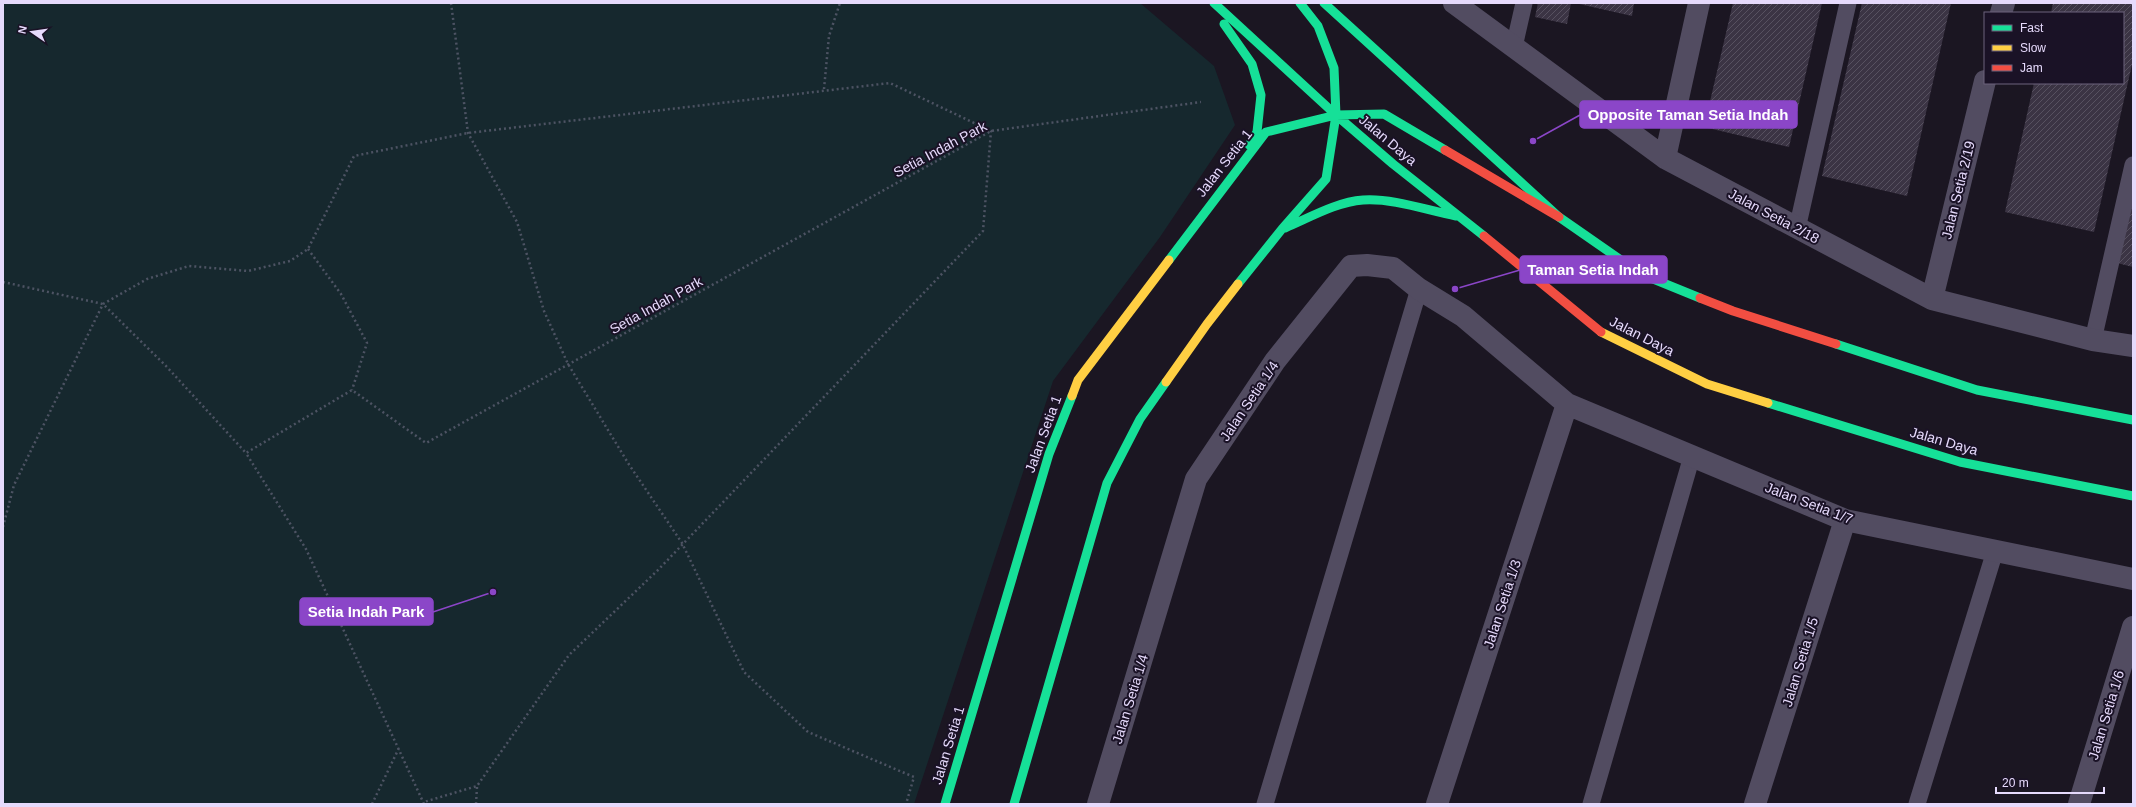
<svg xmlns="http://www.w3.org/2000/svg" width="2136" height="807" font-family="Arial,sans-serif">
	<style>
		.green { fill: #16282e }
		.building { fill: url(#building-hatch) }
		.lines { fill: none; stroke-linecap: round; stroke-linejoin: round }
		.path { stroke: #4d5363; stroke-width: 2.5; stroke-dasharray: 2 3; stroke-linecap: butt }
		.lane { stroke: #524c61; stroke-width: 17 }
		.street { stroke: #524c61; stroke-width: 22 }
		.fast { stroke: #16e098; stroke-width: 9 }
		.slow { stroke: #ffcf43; stroke-width: 9 }
		.jam { stroke: #f24e42; stroke-width: 9 }
		.labels { text-anchor: middle; stroke-width: 4; stroke-linejoin: round; paint-order: stroke }
		.street-label { font-size: 14px; fill: #e6dafc; stroke: #1a1226 }
		.leader { fill: none; stroke: #8b46c8; stroke-width: 1.5 }
		.callout-dot { fill: #8b46c8; stroke: #1a1226; stroke-width: 1.5 }
		.callout { fill: #8b46c8; stroke: #8b46c8; stroke-width: 1.5 }
		.callout-label { font-size: 15px; text-anchor: middle; font-weight: bold; fill: #fff }
	</style>
	<defs>
		<pattern id="building-hatch" width="6" height="6" patternUnits="userSpaceOnUse"><rect width="6" height="6" fill="#3b3444"/><path d="M-1 1l2-2M0 6l6-6M5 7l2-2" fill="none" stroke="#575160"/></pattern>
	</defs>
	<rect width="100%" height="100%" fill="#1b1622"/>
	<!-- green -->
	<path class="green" d="M 3,3 L 1140,3 L 1214,66 L 1235,125 L 1160,237 L 1053,381 L 914,804 L 3,804 Z"/>
	<!-- building -->
	<path class="building" d="M 1538,3 L 1571,3 L 1567,24 L 1535,17 Z
		M 1575,3 L 1634,3 L 1632,16 Z
		M 1733,3 L 1822,3 L 1789,147 L 1704,127 Z
		M 1862,3 L 1951,3 L 1907,196 L 1822,176 Z
		M 2053,3 L 2133,3 L 2133,60 L 2094,232 L 2005,212 L 2034,83 L 2123,83 L 2123,13 L 2051,13 Z
		M 2133,195 L 2133,267 L 2117,263 Z"/>
	<g class="lines">
		<!-- path -->
		<path class="path" d="M 451,3 L 468,133 L 517,222 L 544,311 L 568,364 L 628,463 L 682,543 L 744,672 L 808,732 L 914,777 L 906,804
			M 824,89 L 829,36 L 840,3
			M 308,249 L 341,294 L 367,343 L 352,390
			M 3,282 L 103,304 L 166,366 L 246,453
			M 3,527 L 14,485 L 103,304 L 147,279 L 189,266 L 248,271 L 290,261 L 308,249 L 354,156 L 468,133 L 890,83 L 991,131 L 983,231 L 658,570 L 569,655 L 477,786 L 424,802
			M 372,804 L 399,748
			M 424,804 L 306,549 L 246,453 L 352,390 L 426,443 L 991,131 L 1201,102
			M 476,804 L 477,787"/>
		<!-- lane -->
		<path class="lane" d="M 1514,47 L 1524,3
			M 1797,229 L 1848,3
			M 2093,340 L 2133,165
			M 1265,804 L 1419,289
			M 1591,804 L 1692,456
			M 1917,804 L 1995,551"/>
		<!-- street -->
		<path class="street" d="M 1454,3 L 1665,158 L 1932,299 L 2093,340 L 2133,346
			M 2001,13 L 2004,3
			M 1665,158 L 1699,3
			M 1932,299 L 1985,81
			M 1098,804 L 1196,479 L 1275,361 L 1351,266 L 1367,265 L 1393,268 L 1419,289 L 1463,316 L 1567,404 L 1845,520 L 2133,579
			M 1437,804 L 1567,404
			M 1755,804 L 1845,520
			M 2079,804 L 2133,627"/>
		<!-- fast -->
		<path class="fast" d="M 1214,3 L 1336,115 L 1393,164 L 1484,236
			M 1324,3 L 1559,217 L 1641,274 L 1700,298
			M 1224,24 L 1252,64 L 1261,95 L 1257,132 L 1249,145
			M 1285,228 C 1309,218 1336,202 1363,200 C 1393,198 1426,210 1456,216
			M 1169,260 L 1266,132 L 1336,115 L 1384,114 L 1445,150
			M 1238,284 L 1282,229 L 1326,179 L 1336,115 L 1334,68 L 1318,26 L 1300,3
			M 1836,344 L 1977,390 L 2133,420
			M 1768,403 L 1960,462 L 2133,496
			M 945,804 L 1049,454 L 1072,396
			M 1014,804 L 1107,483 L 1140,419 L 1166,382"/>
		<!-- slow -->
		<path class="slow" d="M 1601,332 L 1707,384 L 1768,403
			M 1166,382 L 1207,324 L 1238,284
			M 1072,396 L 1078,380 L 1169,260"/>
		<!-- jam -->
		<path class="jam" d="M 1445,150 L 1559,217
			M 1484,236 L 1601,332
			M 1700,298 L 1733,311 L 1836,344"/>
	</g>
	<g class="labels">
		<!-- street labels -->
		<g class="street-label">
			<text transform="translate(1388 140) rotate(40)" y="5">Jalan Daya</text>
			<text transform="translate(940 149) rotate(-28)" y="5">Setia Indah Park</text>
			<text transform="translate(1224 163) rotate(-52)" y="5">Jalan Setia 1</text>
			<text transform="translate(1958 190) rotate(-76)" y="5">Jalan Setia 2/19</text>
			<text transform="translate(1774 216) rotate(28)" y="5">Jalan Setia 2/18</text>
			<text transform="translate(656 305) rotate(-29)" y="5">Setia Indah Park</text>
			<text transform="translate(1642 336) rotate(27)" y="5">Jalan Daya</text>
			<text transform="translate(1249 401) rotate(-56)" y="5">Jalan Setia 1/4</text>
			<text transform="translate(1043 434) rotate(-70)" y="5">Jalan Setia 1</text>
			<text transform="translate(1944 441) rotate(16)" y="5">Jalan Daya</text>
			<text transform="translate(1809 503) rotate(21)" y="5">Jalan Setia 1/7</text>
			<text transform="translate(1502 604) rotate(-72)" y="5">Jalan Setia 1/3</text>
			<text transform="translate(1800 662) rotate(-73)" y="5">Jalan Setia 1/5</text>
			<text transform="translate(1130 699) rotate(-73)" y="5">Jalan Setia 1/4</text>
			<text transform="translate(2106 715) rotate(-73)" y="5">Jalan Setia 1/6</text>
			<text transform="translate(948 745) rotate(-73)" y="5">Jalan Setia 1</text>
		</g>
	</g>
	<!-- callouts -->
	<path class="leader" d="M1533 141L1580 115M1455 289L1520 270M493 592L433 612"/>
	<g class="callout-dot">
		<circle cx="1533" cy="141" r="4"/>
		<circle cx="1455" cy="289" r="4"/>
		<circle cx="493" cy="592" r="4"/>
	</g>
	<g class="callout">
		<rect x="1580" y="101" width="217" height="27" rx="4"/>
		<rect x="1520" y="256" width="147" height="27" rx="4"/>
		<rect x="300" y="598" width="133" height="27" rx="4"/>
	</g>
	<g class="callout-label">
		<text x="1688" y="120">Opposite Taman Setia Indah</text>
		<text x="1593" y="275">Taman Setia Indah</text>
		<text x="366" y="617">Setia Indah Park</text>
	</g>
	<!-- border -->
	<rect width="2136" height="807" fill="none" stroke="#e6dafc" stroke-width="8"/>
	<!-- legend -->
	<rect x="1984" y="12" width="140" height="72" fill="#1a1226" stroke="#6c627c"/>
	<rect x="1992" y="25" width="20" height="6" fill="#16e098" stroke="#6c627c"/>
	<text x="2020" y="32" font-size="12" fill="#e6dafc">Fast</text>
	<rect x="1992" y="45" width="20" height="6" fill="#ffcf43" stroke="#6c627c"/>
	<text x="2020" y="52" font-size="12" fill="#e6dafc">Slow</text>
	<rect x="1992" y="65" width="20" height="6" fill="#f24e42" stroke="#6c627c"/>
	<text x="2020" y="72" font-size="12" fill="#e6dafc">Jam</text>
	<!-- north arrow -->
	<g transform="translate(32 32) rotate(283)" stroke="#1a1226" stroke-width="3" paint-order="stroke">
	<path d="M0-3L7 15L0 10L-7 15Z" fill="#e6dafc"/>
	<text y="-6" font-size="11" font-weight="bold" text-anchor="middle" fill="#e6dafc">N</text>
	</g>
	<!-- scale -->
	<path d="M1996 787v6h108v-6" fill="none" stroke="#e6dafc" stroke-width="2"/>
	<text x="2002" y="787" font-size="12" fill="#e6dafc" stroke="#1a1226" stroke-width="3" paint-order="stroke">20 m</text>
</svg>
